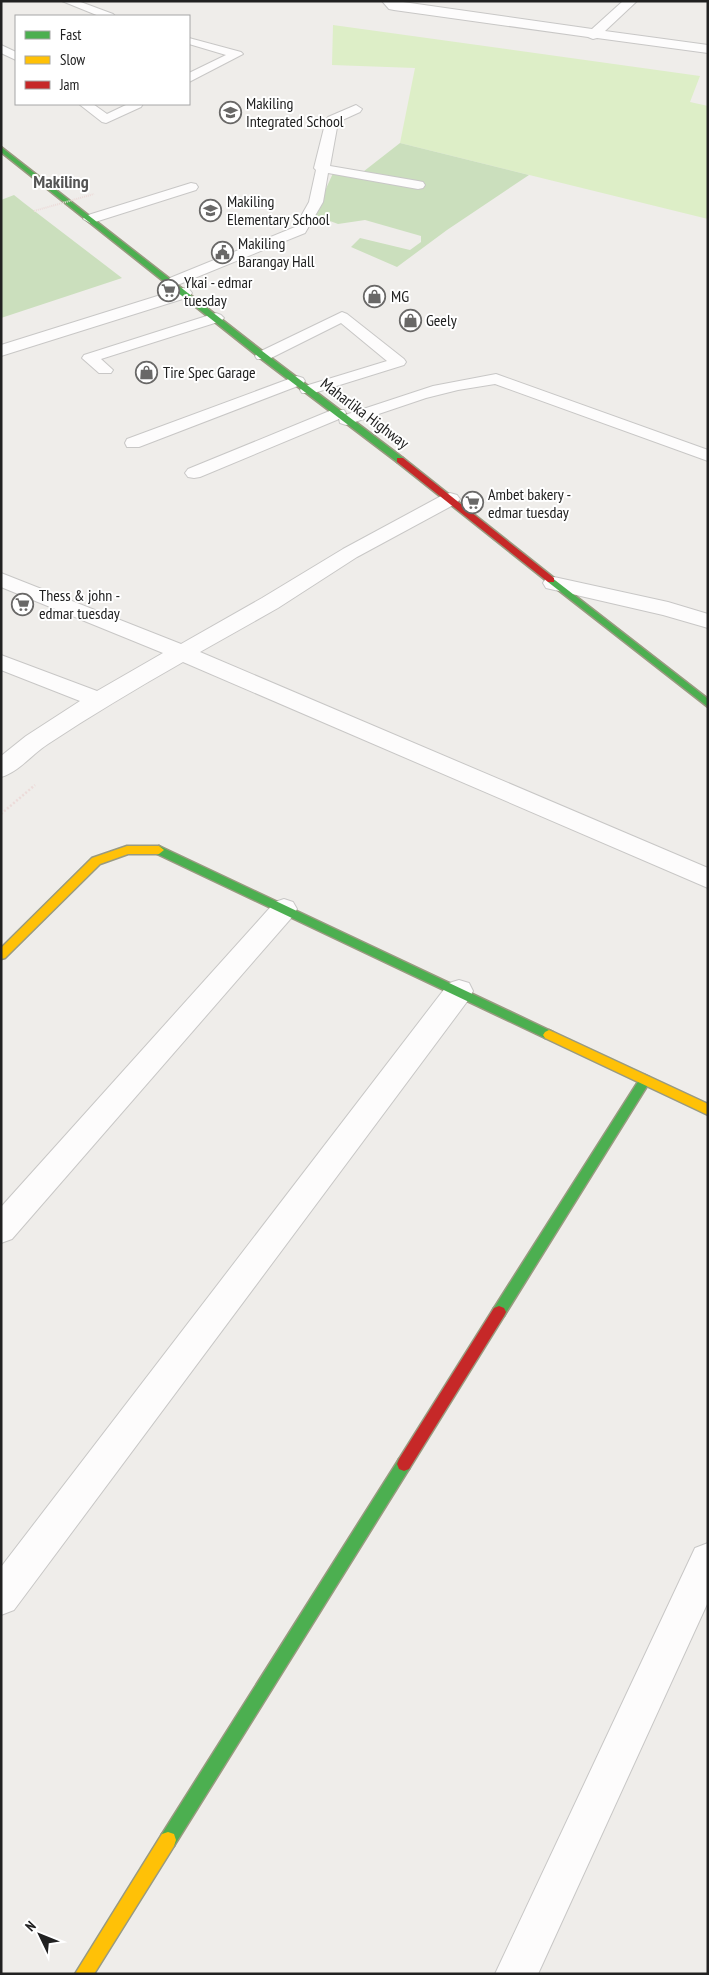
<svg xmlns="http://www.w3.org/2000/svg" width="709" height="1975" font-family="'PT Sans Narrow',sans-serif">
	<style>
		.grass { fill: #ddeec7 }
		.forest { fill: #cbdfbd }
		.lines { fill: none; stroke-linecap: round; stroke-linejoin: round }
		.lane-casing { stroke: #c8c7c6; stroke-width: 2 }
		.street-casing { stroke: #c8c7c6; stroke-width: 2 }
		.fast-casing { stroke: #999a80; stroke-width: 3 }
		.slow-casing { stroke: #999a80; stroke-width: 3 }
		.jam-casing { stroke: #999a80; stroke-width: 3 }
		.path { stroke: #ecdbd9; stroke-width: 2.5; stroke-dasharray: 2 2; stroke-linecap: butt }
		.lane { fill: #fdfcfc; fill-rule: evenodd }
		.street { fill: #fdfcfc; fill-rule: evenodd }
		.fast { fill: #4caf50; fill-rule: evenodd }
		.slow { fill: #ffc107; fill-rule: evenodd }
		.jam { fill: #c62828; fill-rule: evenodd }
		.path-bridge { stroke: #ecdbd9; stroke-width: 2; stroke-dasharray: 1 1; stroke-linecap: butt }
		.labels { text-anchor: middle; stroke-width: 4; stroke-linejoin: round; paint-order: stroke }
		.far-poi-label { font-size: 16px; fill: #212121; stroke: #fff; text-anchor: start }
		.far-street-label { font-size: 16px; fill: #212121; stroke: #fff }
		.far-quarter-label { font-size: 18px; font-weight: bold; fill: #545454; stroke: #fff }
	</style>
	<rect width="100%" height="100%" fill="#efedea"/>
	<!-- grass -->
	<path class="grass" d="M 333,25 L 700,76 L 690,102 L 708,106 L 708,219 L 400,143 L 415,68 L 332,65 Z"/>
	<!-- forest -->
	<path class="forest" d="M 400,143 L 529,175 L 447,230 L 397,267 L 351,247 L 360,238 L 410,250 L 421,242 L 421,236 L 365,220 L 338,224 L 314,215 L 334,171 L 359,175 Z
		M 14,195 L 24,203 L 122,278 L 1,318 L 1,200 Z"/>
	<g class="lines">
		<defs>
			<path id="lane" d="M 62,1 L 78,1 L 113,14 L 115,16 L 99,16 Z
				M 189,38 L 241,52 L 243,54 L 189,82 L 189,73 L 226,55 L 189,44 Z
				M 1,45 L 16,52 L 16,60 L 1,53 Z
				M 79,104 L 93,104 L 107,114 L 128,104 L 143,104 L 141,107 L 106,123 L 102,122 Z
				M 356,105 L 362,109 L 360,112 L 338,122 L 330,166 L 418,181 L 423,182 L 425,185 L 423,188 L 418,189 L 328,173 L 323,202 L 305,233 L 175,286 L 165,286 L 163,283 L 165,280 L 295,227 L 309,202 L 316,170 L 314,168 L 326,120 L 328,117 Z
				M 191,183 L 196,184 L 198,187 L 196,190 L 95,222 L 90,223 L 83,219 L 85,216 Z
				M 342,312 L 347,314 L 404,359 L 406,362 L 404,365 L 314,393 L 302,393 L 300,390 L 302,387 L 387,361 L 341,323 L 269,359 L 257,359 L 255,356 L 257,353 Z
				M 216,313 L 221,315 L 224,318 L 221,321 L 101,359 L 113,370 L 111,373 L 99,373 L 82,358 L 84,355 Z
				M 496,374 L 708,450 L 708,461 L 495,384 L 458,390 L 426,398 L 346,425 L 340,423 L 339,419 L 200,477 L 194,478 L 188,477 L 185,473 L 188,469 L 332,410 L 344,410 L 346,413 L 345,415 L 433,386 Z
				M 297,376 L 303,378 L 305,381 L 303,384 L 139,447 L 127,447 L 125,443 L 127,439 Z"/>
			<path id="street" d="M 382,1 L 396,1 L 592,29 L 623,1 L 637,1 L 605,31 L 708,45 L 708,53 L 597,38 L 593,39 L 588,37 L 394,10 L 389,9 Z
				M 183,288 L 189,289 L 192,293 L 189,297 L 1,356 L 1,345 Z
				M 450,493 L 457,495 L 460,499 L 457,503 L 357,557 L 278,608 L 200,652 L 708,868 L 708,888 L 183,662 C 137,688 92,715 48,744 C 32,754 19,772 1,777 L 1,756 L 26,736 L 80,701 L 1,670 L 1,655 L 97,691 L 163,653 L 1,587 L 1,573 L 181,644 L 262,598 L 343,549 L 443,495 Z
				M 554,577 L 668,602 L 708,614 L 708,628 L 663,615 L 546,588 L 543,583 L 546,578 Z
				M 284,899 L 293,902 L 297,909 L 293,916 L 12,1239 L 1,1243 L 1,1207 L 275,902 Z
				M 459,980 L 469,983 L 473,991 L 469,999 L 14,1610 L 1,1615 L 1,1567 L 449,983 Z
				M 708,1543 L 708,1602 L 538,1974 L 495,1974 L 695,1548 Z"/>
			<path id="fast" d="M 1,147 L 266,354 L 403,458 L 403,462 L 397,462 L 260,358 L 1,152 Z
				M 551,577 L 708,699 L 708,707 L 548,582 L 548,578 Z
				M 159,846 L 553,1032 L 555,1035 L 553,1038 L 545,1038 L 155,853 L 154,850 Z
				M 645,1075 L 649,1077 L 651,1080 L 649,1083 L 504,1316 L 499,1318 L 494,1316 L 492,1312 L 494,1308 L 641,1077 Z
				M 404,1457 L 409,1459 L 411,1464 L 409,1469 L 174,1846 L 168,1848 L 162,1846 L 160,1840 L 162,1834 L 399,1459 Z"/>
			<path id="slow" d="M 127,846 L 159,846 L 164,850 L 159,854 L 128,854 L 100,864 L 5,958 L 1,959 L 1,948 L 92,858 Z
				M 549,1030 L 708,1104 L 708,1115 L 545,1038 L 543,1035 L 545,1032 Z
				M 168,1832 L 174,1834 L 176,1840 L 174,1846 L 94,1974 L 75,1974 L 162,1834 Z"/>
			<path id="jam" d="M 397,458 L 403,458 L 554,578 L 554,582 L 548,582 L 397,462 Z
				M 499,1306 L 504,1308 L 506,1312 L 504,1316 L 409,1469 L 404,1471 L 399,1469 L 397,1464 L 399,1459 L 494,1308 Z"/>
		</defs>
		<!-- lane casing -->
		<use href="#lane" class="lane-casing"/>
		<!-- street casing -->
		<use href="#street" class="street-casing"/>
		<!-- fast casing -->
		<use href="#fast" class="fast-casing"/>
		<!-- slow casing -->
		<use href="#slow" class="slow-casing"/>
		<!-- jam casing -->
		<use href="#jam" class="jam-casing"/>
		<!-- path -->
		<path class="path" d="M 1,814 L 35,785"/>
		<!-- lane -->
		<use href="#lane" class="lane"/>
		<!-- street -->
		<use href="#street" class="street"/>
		<!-- fast -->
		<use href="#fast" class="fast"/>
		<!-- slow -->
		<use href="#slow" class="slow"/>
		<!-- jam -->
		<use href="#jam" class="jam"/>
		<!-- path-bridge -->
		<path class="path-bridge" d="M 34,211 L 94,194"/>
	</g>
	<!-- icons -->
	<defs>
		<symbol id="school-ring" viewBox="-11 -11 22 22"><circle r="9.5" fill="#fff" stroke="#696867" stroke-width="1.5"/><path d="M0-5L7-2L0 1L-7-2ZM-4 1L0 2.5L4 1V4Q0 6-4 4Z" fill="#696867"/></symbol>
		<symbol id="civic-ring" viewBox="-11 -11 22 22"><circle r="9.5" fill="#fff" stroke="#696867" stroke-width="1.5"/><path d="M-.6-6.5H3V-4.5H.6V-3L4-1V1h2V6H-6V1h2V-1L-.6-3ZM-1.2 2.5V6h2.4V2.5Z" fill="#696867"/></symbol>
		<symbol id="supermarket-ring" viewBox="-11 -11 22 22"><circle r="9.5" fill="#fff" stroke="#696867" stroke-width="1.5"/><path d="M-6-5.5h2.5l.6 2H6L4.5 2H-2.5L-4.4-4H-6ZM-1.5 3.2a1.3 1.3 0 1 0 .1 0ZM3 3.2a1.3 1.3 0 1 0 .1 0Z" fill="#696867"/></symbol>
		<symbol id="shop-ring" viewBox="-11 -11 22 22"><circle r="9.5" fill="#fff" stroke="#696867" stroke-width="1.5"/><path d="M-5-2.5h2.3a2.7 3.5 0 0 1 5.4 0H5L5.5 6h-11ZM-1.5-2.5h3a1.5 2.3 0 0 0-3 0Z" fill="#696867"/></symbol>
	</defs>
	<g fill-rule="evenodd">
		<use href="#school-ring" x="218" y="100" width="25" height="25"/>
		<use href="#school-ring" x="198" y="198" width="25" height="25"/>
		<use href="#civic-ring" x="210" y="240" width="25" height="25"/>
		<use href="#supermarket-ring" x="156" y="278" width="25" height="25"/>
		<use href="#shop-ring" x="362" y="284" width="25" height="25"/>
		<use href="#shop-ring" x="398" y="308" width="25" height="25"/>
		<use href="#shop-ring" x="134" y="360" width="25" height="25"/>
		<use href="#supermarket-ring" x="460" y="490" width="25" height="25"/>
		<use href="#supermarket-ring" x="10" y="592" width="25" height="25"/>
	</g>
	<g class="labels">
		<!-- far-poi labels -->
		<g class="far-poi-label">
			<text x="246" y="109">Makiling<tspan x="246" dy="18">Integrated School</tspan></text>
			<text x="227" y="207">Makiling<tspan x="227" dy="18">Elementary School</tspan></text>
			<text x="238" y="249">Makiling<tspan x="238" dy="18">Barangay Hall</tspan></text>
			<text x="184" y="288">Ykai - edmar<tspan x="184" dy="18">tuesday</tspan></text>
			<text x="391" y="302">MG</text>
			<text x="426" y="326">Geely</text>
			<text x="163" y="378">Tire Spec Garage</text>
			<text x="488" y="500">Ambet bakery -<tspan x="488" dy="18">edmar tuesday</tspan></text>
			<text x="39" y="601">Thess &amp; john -<tspan x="39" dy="18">edmar tuesday</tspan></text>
		</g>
		<!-- far-street labels -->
		<g class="far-street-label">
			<text transform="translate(365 413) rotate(37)" y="6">Maharlika Highway</text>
		</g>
		<!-- far-quarter labels -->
		<g class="far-quarter-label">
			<text x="61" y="188">Makiling</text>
		</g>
	</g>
	<!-- border -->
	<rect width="709" height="1975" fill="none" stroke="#212121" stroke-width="5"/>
	<!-- legend -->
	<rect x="15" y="15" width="175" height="90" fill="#ffffff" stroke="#a6a6a6"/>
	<rect x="25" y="31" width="25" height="8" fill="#4caf50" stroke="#a6a6a6"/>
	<text x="60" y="40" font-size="15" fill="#212121">Fast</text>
	<rect x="25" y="56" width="25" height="8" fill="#ffc107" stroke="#a6a6a6"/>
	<text x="60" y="65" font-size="15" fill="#212121">Slow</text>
	<rect x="25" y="81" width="25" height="8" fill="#c62828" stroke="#a6a6a6"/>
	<text x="60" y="90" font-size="15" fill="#212121">Jam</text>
	<!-- north arrow -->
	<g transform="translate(40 1935) rotate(313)" stroke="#ffffff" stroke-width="4" paint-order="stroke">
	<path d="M0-4L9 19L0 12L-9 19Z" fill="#212121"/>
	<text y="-8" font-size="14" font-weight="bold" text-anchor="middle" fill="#212121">N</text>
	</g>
</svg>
